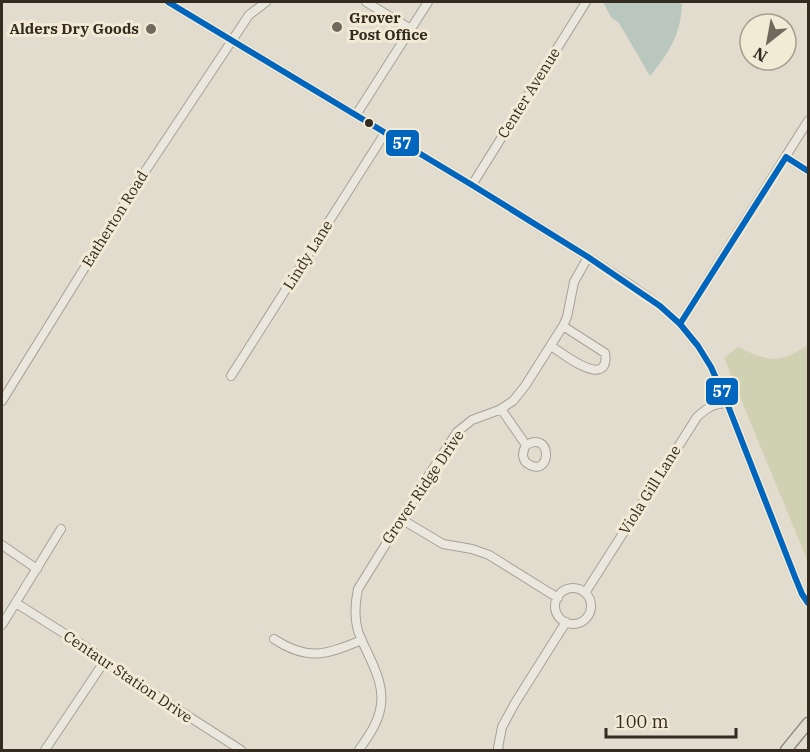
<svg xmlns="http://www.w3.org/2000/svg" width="810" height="752" font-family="'IBM Plex Serif',serif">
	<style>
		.green { fill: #d0d0b2 }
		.water { fill: #b9c7be }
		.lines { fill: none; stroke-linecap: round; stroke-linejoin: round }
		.minor-casing { stroke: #a7a197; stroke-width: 10 }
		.major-casing { stroke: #8d877e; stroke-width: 13 }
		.minor { stroke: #eae7df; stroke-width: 8 }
		.major { stroke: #e2ddd1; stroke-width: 10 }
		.bus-1-casing { stroke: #f2ead5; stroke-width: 10 }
		.bus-1 { stroke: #0065bd; stroke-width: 6 }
		.poi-dot { fill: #72685d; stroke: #f2ead5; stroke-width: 2 }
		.bus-dot { fill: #352a20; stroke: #f2ead5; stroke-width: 2 }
		.labels { text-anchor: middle; stroke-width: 6; stroke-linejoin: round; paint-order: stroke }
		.poi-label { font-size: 15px; font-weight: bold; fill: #352a20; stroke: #f2ead5; text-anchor: start }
		.street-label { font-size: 15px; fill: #352a20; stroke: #f2ead5 }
		.line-badge { stroke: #f2ead5; stroke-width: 2 }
		.badge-label { font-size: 16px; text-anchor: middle; font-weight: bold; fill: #fff }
	</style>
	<rect width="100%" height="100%" fill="#e2dcce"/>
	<!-- green -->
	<path class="green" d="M 808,345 L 808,562 L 724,358 L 738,347 C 771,362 777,364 808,345 Z"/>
	<!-- water -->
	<path class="water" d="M 603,2 L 678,2 L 682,4 C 681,34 669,53 650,76 L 619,23 L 611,17 Z"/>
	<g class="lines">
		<defs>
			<path id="minor" d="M 168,2 L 472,185 L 588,257 L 635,288 L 660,306 L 680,324 L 698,346 L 711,367 L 727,403 L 795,577 L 802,594 L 808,603
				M 366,2 L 411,29
				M 356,115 L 428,2
				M 786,157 L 808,171
				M 472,185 L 586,2
				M 680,324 L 808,121
				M 551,346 C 561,352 592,378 603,367 C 606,363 606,358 605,353 L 563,326
				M 231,376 L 385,133
				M 2,401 L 134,188 L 227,48 L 249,15 L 266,2
				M 501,409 L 526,445 C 552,430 552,476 530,465 C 521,461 522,452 526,445
				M 401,519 L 443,544 L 472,549 L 489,555 L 558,598
				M 2,545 L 37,569
				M555 606a18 18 0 1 1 36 0a18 18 0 1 1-36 0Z
				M 585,593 L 697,417 C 708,407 713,404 727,403
				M 16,603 L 92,651 L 104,662 L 241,750
				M 2,625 L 61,529
				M 274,639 C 309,662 327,654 362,640
				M 45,750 L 104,662
				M 359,750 C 367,738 377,725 380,710 C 387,682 367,656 358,631 C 354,617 355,603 358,589 L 425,481 L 457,432 L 472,420 L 499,410 L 513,401 L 525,386 L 563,326 L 567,317 L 574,282 L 588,257
				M 499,750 L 498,748 L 502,727 L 515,703 L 566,622"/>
			<path id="major" d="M 786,750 L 808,723"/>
		</defs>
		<!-- minor casing -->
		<use href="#minor" class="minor-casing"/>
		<!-- major casing -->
		<use href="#major" class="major-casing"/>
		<!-- minor -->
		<use href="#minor" class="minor"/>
		<!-- major -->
		<use href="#major" class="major"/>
		<defs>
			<path id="bus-1" d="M 168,2 L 472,185 L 588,257 L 660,306 L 680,324 L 698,346 L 711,367 L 727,403 L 795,577 L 802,594 L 808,603
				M 680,324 L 786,157 L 808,171"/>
		</defs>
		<!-- bus-1 casing -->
		<use href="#bus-1" class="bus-1-casing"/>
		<!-- bus-1 -->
		<use href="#bus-1" class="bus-1"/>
	</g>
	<!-- markers -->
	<g class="poi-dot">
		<circle cx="337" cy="27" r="6"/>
		<circle cx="151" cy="29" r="6"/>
	</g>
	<circle class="bus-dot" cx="369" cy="123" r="5"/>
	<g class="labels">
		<!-- poi labels -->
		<g class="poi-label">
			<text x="349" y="23">Grover<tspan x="349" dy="17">Post Office</tspan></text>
			<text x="139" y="34" text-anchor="end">Alders Dry Goods</text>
		</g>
		<!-- street labels -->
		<g class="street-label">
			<text transform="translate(529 93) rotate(-58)" y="5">Center Avenue</text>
			<text transform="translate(115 219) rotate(-58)" y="5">Eatherton Road</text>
			<text transform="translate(308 255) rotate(-58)" y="5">Lindy Lane</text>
			<text transform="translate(423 487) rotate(-56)" y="5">Grover Ridge Drive</text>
			<text transform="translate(650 490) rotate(-58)" y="5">Viola Gill Lane</text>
			<text transform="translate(128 677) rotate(34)" y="5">Centaur Station Drive</text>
		</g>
	</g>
	<g class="line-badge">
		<rect x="385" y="129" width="35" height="28" rx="6" fill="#0065bd"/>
		<rect x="705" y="377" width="34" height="29" rx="6" fill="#0065bd"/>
	</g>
	<g class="badge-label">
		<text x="402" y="149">57</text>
		<text x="722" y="397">57</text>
	</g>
	<!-- border -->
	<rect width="810" height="752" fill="none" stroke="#352a20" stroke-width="6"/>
	<!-- north arrow -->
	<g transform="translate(768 42) rotate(211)"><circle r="28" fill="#f2ead5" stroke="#a69d8d" stroke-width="1.5"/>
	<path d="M0-4.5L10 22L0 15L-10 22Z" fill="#72685d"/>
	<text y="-9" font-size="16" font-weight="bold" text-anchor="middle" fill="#352a20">N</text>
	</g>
	<!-- scale -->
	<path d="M606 728v9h130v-9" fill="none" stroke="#352a20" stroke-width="3"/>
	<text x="615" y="728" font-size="18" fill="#352a20" stroke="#f2ead5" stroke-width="4.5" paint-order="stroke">100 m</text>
</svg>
